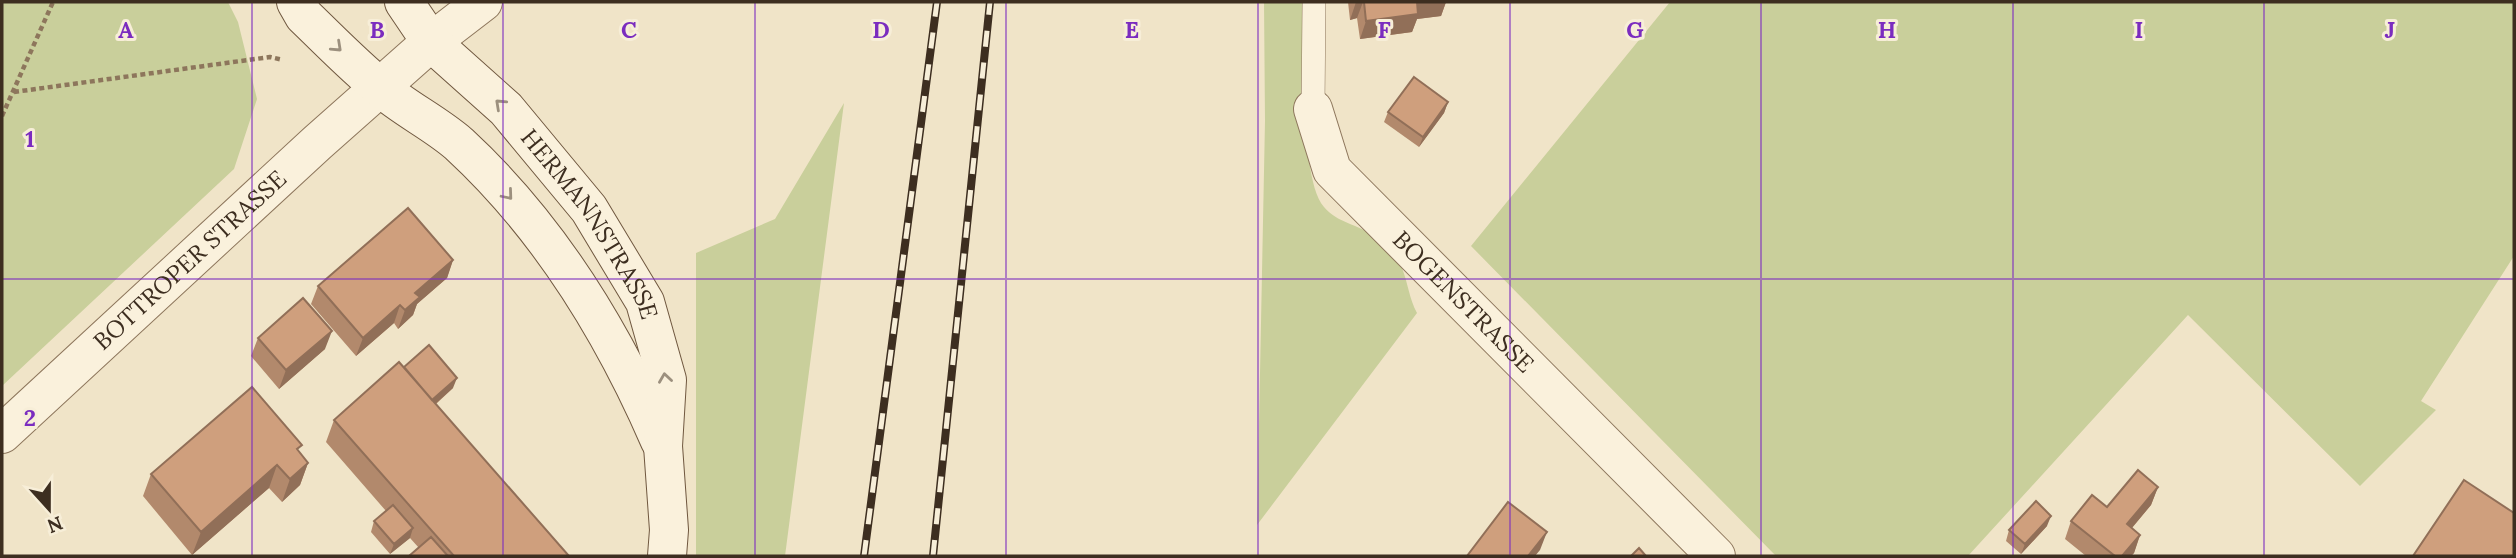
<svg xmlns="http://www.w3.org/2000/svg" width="2516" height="558" font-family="Lora,serif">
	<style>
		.green { fill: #c9cf9b }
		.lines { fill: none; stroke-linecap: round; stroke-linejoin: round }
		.service-casing { stroke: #8d765c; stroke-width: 24 }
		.minor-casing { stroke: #8d765c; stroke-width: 40 }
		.secondary-casing { stroke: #6f573f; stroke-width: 40 }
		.path { stroke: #8d765c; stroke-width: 4.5; stroke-dasharray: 5 3.5; stroke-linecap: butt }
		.service { stroke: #faf1dc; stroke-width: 23 }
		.minor { stroke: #faf1dc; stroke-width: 38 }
		.secondary { stroke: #faf1dc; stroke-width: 38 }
		.rail-casing { stroke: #3d2e20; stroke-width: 8 }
		.rail { stroke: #f7eed8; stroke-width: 5; stroke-dasharray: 16; stroke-linecap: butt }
		.wall { fill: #b2896c }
		.shaded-wall { fill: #916f58 }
		.building { fill: #cf9f7d; stroke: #916f58; stroke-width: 2 }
		.oneway { stroke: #9c907e }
		.grid { fill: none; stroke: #7b2cbf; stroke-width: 2; stroke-opacity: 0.55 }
		.labels { text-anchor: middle; stroke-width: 6; stroke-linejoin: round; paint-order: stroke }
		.street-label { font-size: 24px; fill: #3d2e20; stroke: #f7eed8 }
		.grid-label { font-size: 23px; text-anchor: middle; font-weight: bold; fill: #7b2cbf; stroke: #f7eed8; stroke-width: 6; stroke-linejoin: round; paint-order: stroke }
	</style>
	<rect width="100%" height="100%" fill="#f0e4c8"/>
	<!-- green -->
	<path class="green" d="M 2,2 L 228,2 L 238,22 L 257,99 L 234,169 L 2,386 Z
		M 1264,2 L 1307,2 C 1307,44 1298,177 1324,207 C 1337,223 1358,224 1374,236 C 1382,243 1398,258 1402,268 C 1408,283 1409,298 1417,313 L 1257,525 L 1265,121 Z
		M 1670,2 L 2514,2 L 2514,256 L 2421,401 L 2436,410 L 2360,486 L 2188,315 L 1968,556 L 1776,556 L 1471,246 Z
		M 844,103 L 785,556 L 696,556 L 696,253 L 775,219 Z"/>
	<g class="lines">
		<defs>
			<path id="service" d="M 1313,109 L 1314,2"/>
			<g id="minor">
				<path id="s1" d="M 1313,109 L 1332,170 L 1716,556"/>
				<path id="s2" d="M 2,434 L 317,143 L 431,42 L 483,2"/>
			</g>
			<g id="secondary">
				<path d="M 296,2 L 304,16 C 329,40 354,66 381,88 C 405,109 435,123 459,144 C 549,227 612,330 660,441"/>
				<path id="s3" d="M 404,2 L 431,42 L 506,109 L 589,209 L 645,302 L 667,380 L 663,446 L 669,530 L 667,556"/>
			</g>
		</defs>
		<!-- service casing -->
		<use href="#service" class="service-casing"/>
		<!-- minor casing -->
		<use href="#minor" class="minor-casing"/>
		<!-- secondary casing -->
		<use href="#secondary" class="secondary-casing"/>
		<!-- path -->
		<path class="path" d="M 14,92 L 270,57 L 283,60
			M 2,116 L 53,2"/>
		<!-- service -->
		<use href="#service" class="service"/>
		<!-- minor -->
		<use href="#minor" class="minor"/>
		<!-- secondary -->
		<use href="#secondary" class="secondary"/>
		<defs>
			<path id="rail" d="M 864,556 L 937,2
				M 933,556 L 990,2"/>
		</defs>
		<!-- rail casing -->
		<use href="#rail" class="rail-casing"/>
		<!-- rail -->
		<use href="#rail" class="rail"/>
	</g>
	<!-- wall -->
	<path class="wall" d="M 1348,2 L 1446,2 L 1441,16 L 1417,19 L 1412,32 L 1360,39 L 1357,18 L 1350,20 Z
		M 1448,102 L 1444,113 L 1419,147 L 1384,122 L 1388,112 Z
		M 453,260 L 447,278 L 417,304 L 413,315 L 398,329 L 394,323 L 356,356 L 311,304 L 318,286 Z
		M 258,338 L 325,349 L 279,389 L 251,356 Z
		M 404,367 L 453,388 L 436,404 L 569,556 L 409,556 L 419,548 L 410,538 L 390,554 L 371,532 L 374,521 L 386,511 L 326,442 L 334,420 Z
		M 299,452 L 308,463 L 300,485 L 282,502 L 269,488 L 192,555 L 143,496 L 151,474 Z
		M 2158,487 L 2151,505 L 2132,528 L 2140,535 L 2134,553 L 2131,556 L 2086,556 L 2065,539 L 2071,521 Z
		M 2047,526 L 2021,554 L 2006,541 L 2009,530 Z"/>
	<!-- shaded-wall -->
	<path class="shaded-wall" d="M 1356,2 L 1363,2 L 1357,18 L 1350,20 Z
		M 1417,2 L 1446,2 L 1441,16 L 1417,19 L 1412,32 L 1360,39 L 1366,21 Z
		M 1448,102 L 1444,113 L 1419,147 L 1423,137 Z
		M 453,260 L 447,278 L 417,304 L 413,315 L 398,329 L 405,310 L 415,293 Z
		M 400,305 L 394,323 L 356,356 L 363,338 Z
		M 332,331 L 325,349 L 279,389 L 286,370 Z
		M 457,378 L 453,388 L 422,416 L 425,405 Z
		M 308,463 L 300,485 L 282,502 L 290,479 Z
		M 277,465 L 269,488 L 192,555 L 201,532 Z
		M 2158,487 L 2151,505 L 2120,542 L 2127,524 Z
		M 2051,516 L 2047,526 L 2021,554 L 2025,544 Z
		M 413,528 L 410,538 L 390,554 L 394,544 Z
		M 1547,532 L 1540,550 L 1535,556 L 1528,556 Z
		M 2140,535 L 2134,553 L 2131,556 L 2122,556 Z"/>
	<!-- building -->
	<path class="building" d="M 1364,2 L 1419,2 L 1417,2 L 1418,14 L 1366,21 Z
		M 1414,77 L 1448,102 L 1423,137 L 1388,112 Z
		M 408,208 L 453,260 L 415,293 L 420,297 L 405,310 L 400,305 L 363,338 L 318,286 Z
		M 303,298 L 332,331 L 286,370 L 258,338 Z
		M 429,345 L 457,378 L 432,400 L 404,367 Z
		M 399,362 L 569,556 L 454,556 L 334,420 Z
		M 252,387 L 302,445 L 297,449 L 308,463 L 290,479 L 277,465 L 201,532 L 151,474 Z
		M 2138,470 L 2158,487 L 2127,524 L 2140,535 L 2122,556 L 2115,556 L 2071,521 L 2092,495 L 2107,507 Z
		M 2464,480 L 2514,513 L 2514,556 L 2413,556 Z
		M 2036,501 L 2051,516 L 2025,544 L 2009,530 Z
		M 1508,502 L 1547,532 L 1528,556 L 1467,556 Z
		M 393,505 L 413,528 L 394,544 L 374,521 Z
		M 431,537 L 448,556 L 409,556 Z
		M 1639,548 L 1646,556 L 1631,556 Z"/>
	<!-- one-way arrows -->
	<defs><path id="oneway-chevron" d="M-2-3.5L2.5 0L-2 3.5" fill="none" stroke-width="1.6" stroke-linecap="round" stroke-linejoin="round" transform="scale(1.75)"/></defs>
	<g class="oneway">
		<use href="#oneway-chevron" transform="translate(337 47) rotate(43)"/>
		<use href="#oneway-chevron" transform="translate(500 104) rotate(-137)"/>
		<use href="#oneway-chevron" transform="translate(508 195) rotate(50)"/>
		<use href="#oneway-chevron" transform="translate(665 378) rotate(-98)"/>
	</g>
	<!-- grid -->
	<path class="grid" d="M 252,2 L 252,556M 503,2 L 503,556M 755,2 L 755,556M 1006,2 L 1006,556M 1258,2 L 1258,556M 1510,2 L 1510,556M 1761,2 L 1761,556M 2013,2 L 2013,556M 2264,2 L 2264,556M 2,279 L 2514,279"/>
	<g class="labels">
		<!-- street labels -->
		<g class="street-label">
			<text dy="8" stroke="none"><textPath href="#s3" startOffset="292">HERMANNSTRASSE</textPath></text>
			<text dy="8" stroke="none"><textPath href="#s2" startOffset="256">BOTTROPER STRASSE</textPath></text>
			<text dy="8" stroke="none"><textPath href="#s1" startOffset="250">BOGENSTRASSE</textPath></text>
		</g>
	</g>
	<g class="grid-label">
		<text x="126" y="38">A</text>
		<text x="377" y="38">B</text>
		<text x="629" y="38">C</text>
		<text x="881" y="38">D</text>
		<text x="1132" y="38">E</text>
		<text x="1384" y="38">F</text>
		<text x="1635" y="38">G</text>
		<text x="1887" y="38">H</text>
		<text x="2139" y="38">I</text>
		<text x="2390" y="38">J</text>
		<text x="30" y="147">1</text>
		<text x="30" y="426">2</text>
	</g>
	<!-- border -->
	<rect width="2516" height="558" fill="none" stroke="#3d2e20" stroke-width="7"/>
	<!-- north arrow -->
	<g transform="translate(49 509) rotate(159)" stroke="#f7eed8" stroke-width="5" paint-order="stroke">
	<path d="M0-5L12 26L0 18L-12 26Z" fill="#3d2e20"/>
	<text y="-10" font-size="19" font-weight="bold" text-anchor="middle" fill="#3d2e20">N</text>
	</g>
</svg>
